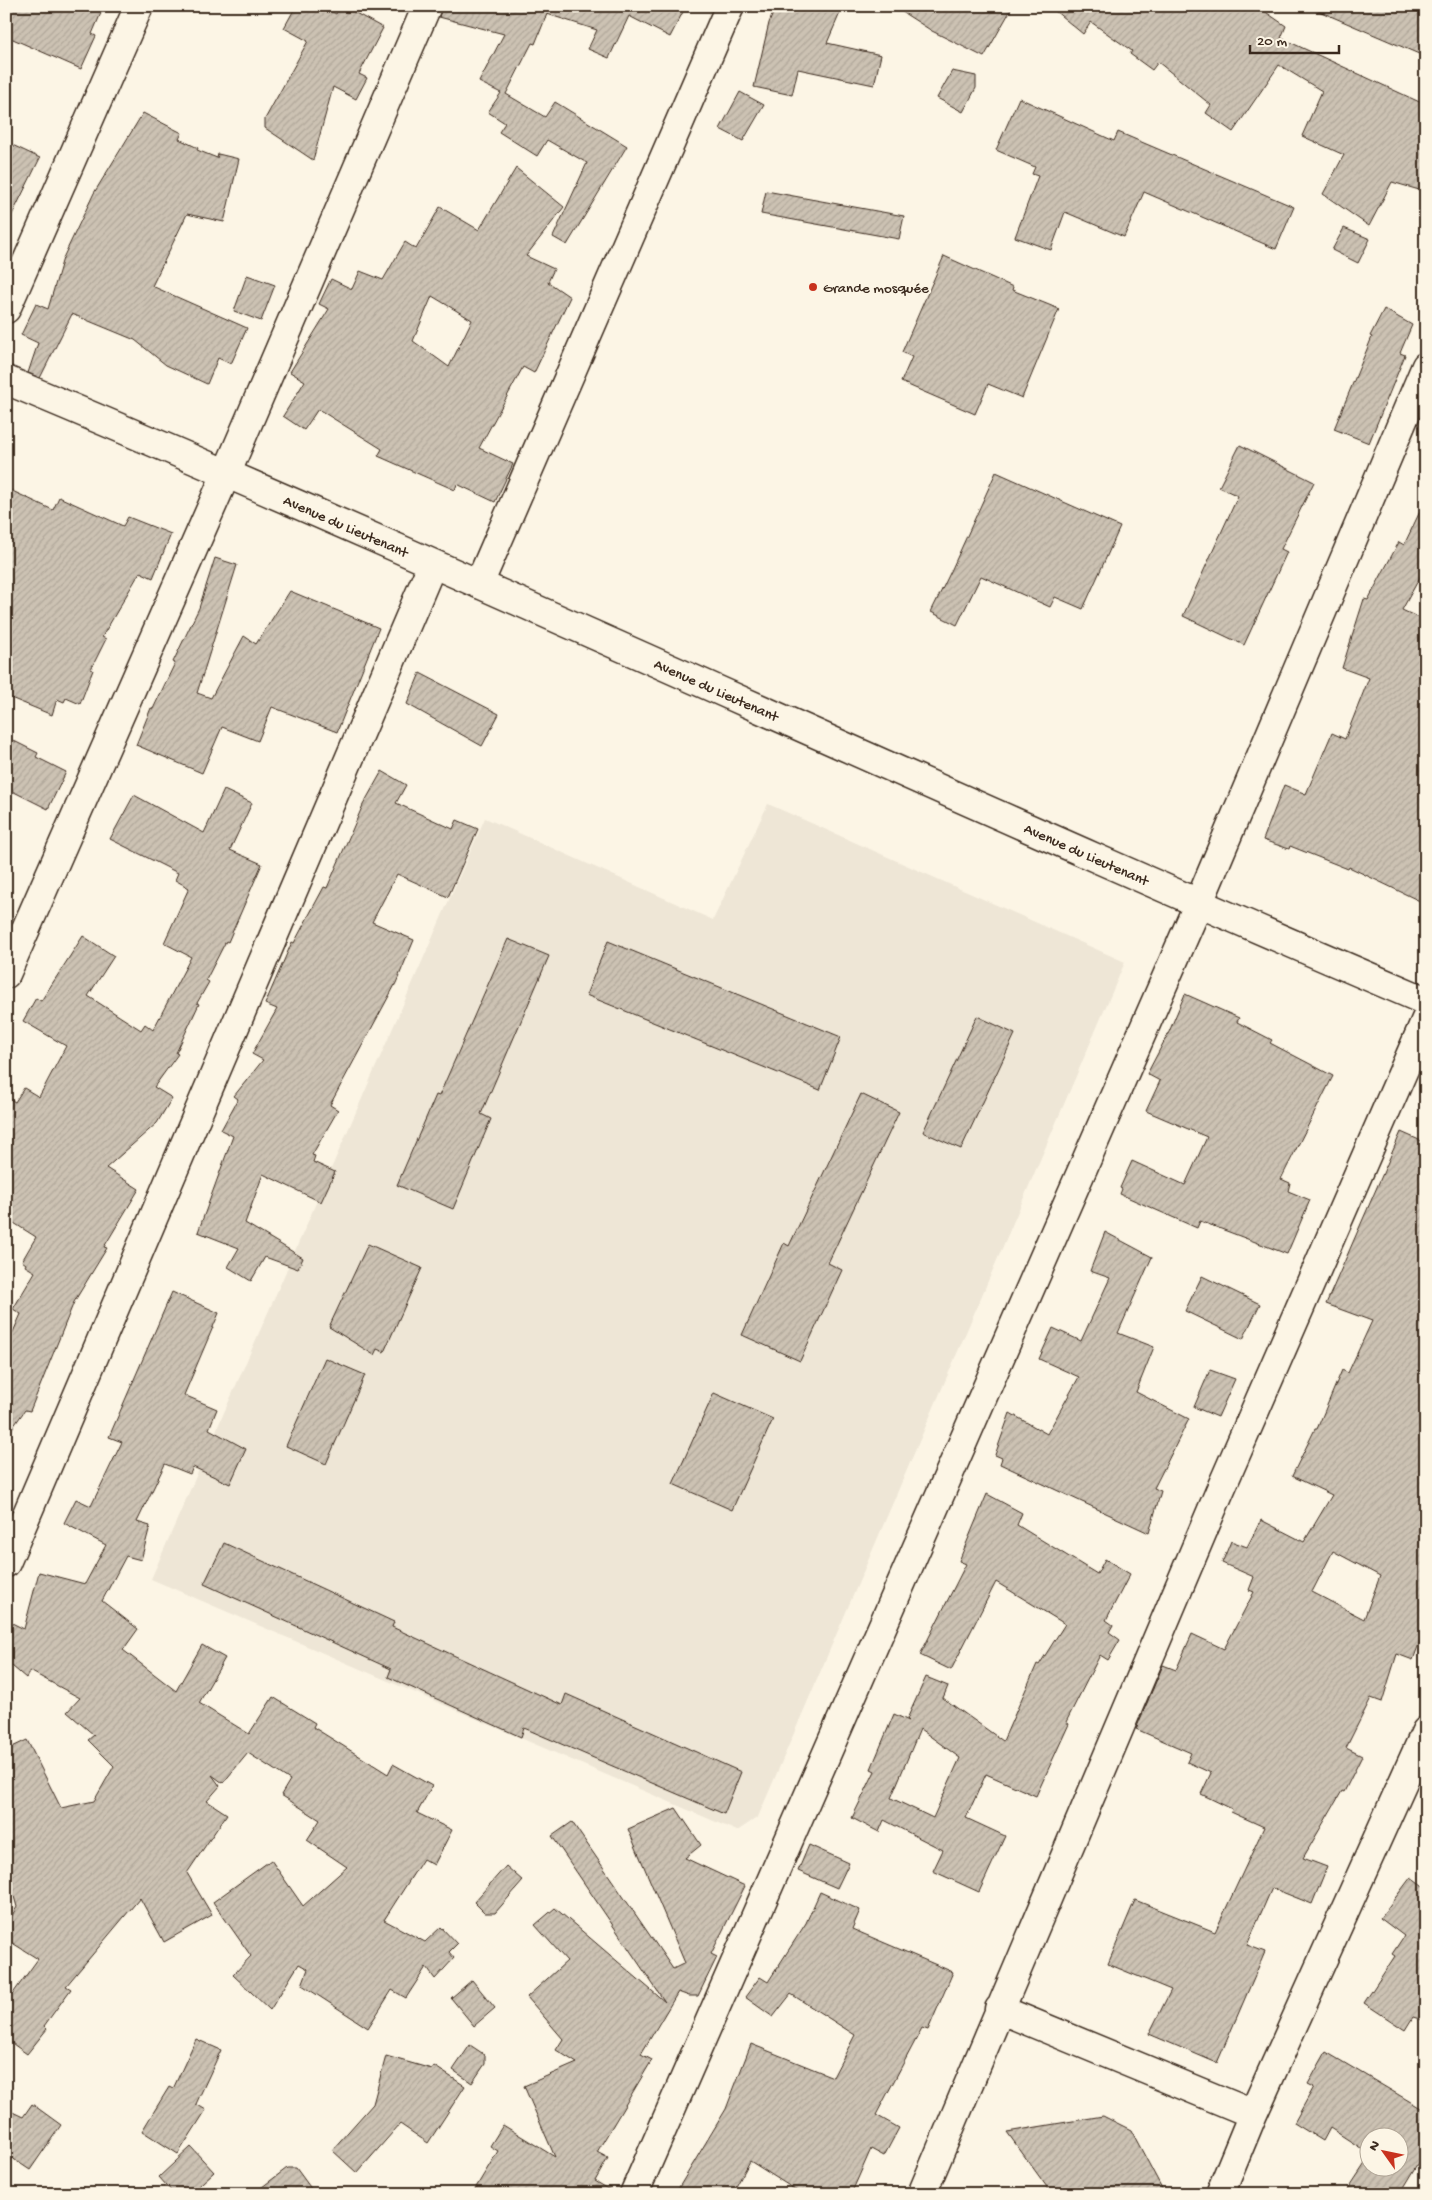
<svg xmlns="http://www.w3.org/2000/svg" width="1432" height="2200" font-family="'Gochi Hand',sans-serif">
	<style>
		.built { fill: #eee6d6 }
		.building { fill: url(#building-hatch); stroke: #3b2a1e; fill-rule: evenodd }
		.lines { fill: none; stroke-linecap: round; stroke-linejoin: round }
		.street-casing { stroke: #3b2a1e; stroke-width: 31 }
		.primary-casing { stroke: #3b2a1e; stroke-width: 31 }
		.street { stroke: #fcf5e5; stroke-width: 28 }
		.primary { stroke: #fcf5e5; stroke-width: 28 }
		.poi-dot { fill: #c8321e; stroke: #fcf5e5; stroke-width: 2 }
		.labels { text-anchor: middle; stroke-width: 4.5; stroke-linejoin: round; paint-order: stroke }
		.poi-label { font-size: 15px; fill: #3b2a1e; stroke: #fcf5e5; text-anchor: start }
		.street-label { font-size: 15px; fill: #3b2a1e; stroke: #fcf5e5 }
	</style>
	<defs>
		<pattern id="building-hatch" width="6" height="6" patternUnits="userSpaceOnUse" patternTransform="scale(1.25)"><rect width="6" height="6" fill="#ccc2b3"/><path d="M-1 1l2-2M0 6l6-6M5 7l2-2" fill="none" stroke="#b0a79a"/></pattern>
	</defs>
	<rect width="100%" height="100%" fill="#fcf5e5"/>
	<filter id="ink" filterUnits="userSpaceOnUse"><feTurbulence type="fractalNoise" baseFrequency=".02" numOctaves="2"/><feDisplacementMap in="SourceGraphic" scale="10" xChannelSelector="R" yChannelSelector="G"/><feConvolveMatrix kernelMatrix="1 2 1 2 8 2 1 2 1" color-interpolation-filters="sRGB"/></filter>
	<g filter="url(#ink)">
		<!-- built -->
		<path class="built" d="M 768,804 L 1125,962 L 758,1817 L 737,1831 L 151,1579 L 485,818 L 713,920 Z"/>
		<!-- building -->
		<path class="building" d="M 6,6 L 104,6 L 92,34 L 96,36 L 81,69 L 6,36 Z
			M 296,6 L 321,6 L 336,14 L 340,6 L 343,6 L 383,28 L 359,74 L 367,78 L 356,99 L 333,87 L 313,160 L 265,128 L 265,119 L 308,41 L 284,28 Z
			M 442,6 L 686,6 L 670,37 L 629,16 L 609,58 L 588,49 L 597,30 L 547,14 L 535,44 L 532,43 L 506,94 L 545,117 L 555,102 L 627,146 L 567,245 L 553,237 L 587,163 L 547,140 L 537,156 L 499,132 L 505,123 L 488,112 L 501,93 L 479,82 L 504,34 L 439,17 Z
			M 776,6 L 843,6 L 827,43 L 881,55 L 874,85 L 798,69 L 792,95 L 754,87 L 769,23 Z
			M 893,6 L 1013,6 L 984,57 L 932,31 Z
			M 1049,6 L 1257,6 L 1286,26 L 1281,38 L 1426,105 L 1426,192 L 1392,182 L 1369,226 L 1323,194 L 1344,155 L 1302,136 L 1322,91 L 1279,65 L 1233,132 L 1206,113 L 1211,105 L 1158,62 L 1152,70 L 1130,54 L 1132,51 L 1091,22 L 1083,34 Z
			M 1307,6 L 1426,6 L 1426,57 Z
			M 952,71 L 976,76 L 976,88 L 963,112 L 937,98 Z
			M 740,92 L 764,105 L 743,141 L 720,129 Z
			M 1019,98 L 1114,141 L 1118,132 L 1294,207 L 1276,249 L 1144,192 L 1124,237 L 1065,212 L 1051,250 L 1015,237 L 1038,176 L 1032,174 L 1035,167 L 996,150 Z
			M 143,113 L 182,133 L 179,139 L 198,148 L 197,150 L 217,158 L 218,154 L 239,159 L 224,222 L 187,214 L 152,286 L 247,328 L 231,364 L 218,358 L 207,384 L 166,365 L 135,340 L 72,314 L 40,378 L 28,373 L 38,343 L 21,335 L 36,304 L 48,309 L 63,258 L 94,193 Z
			M 6,142 L 40,158 L 6,227 Z
			M 516,168 L 564,207 L 526,256 L 554,269 L 548,282 L 570,297 L 534,373 L 523,367 L 479,448 L 513,464 L 495,502 L 457,484 L 455,490 L 378,456 L 382,449 L 318,409 L 304,430 L 283,416 L 305,381 L 290,372 L 329,309 L 319,304 L 331,279 L 352,289 L 360,271 L 383,280 L 405,242 L 416,249 L 440,207 L 479,230 ZM 432,296 L 472,320 L 449,367 L 413,341 Z
			M 766,191 L 904,216 L 899,239 L 761,214 Z
			M 1344,228 L 1370,239 L 1358,263 L 1332,250 Z
			M 944,256 L 1013,287 L 1012,290 L 1059,309 L 1022,398 L 988,384 L 975,414 L 901,382 L 912,357 L 902,352 Z
			M 247,275 L 275,285 L 261,321 L 234,311 Z
			M 1384,309 L 1412,325 L 1400,353 L 1405,355 L 1369,443 L 1334,429 L 1372,337 L 1370,336 Z
			M 1240,445 L 1314,482 L 1281,549 L 1287,552 L 1244,645 L 1183,616 L 1238,496 L 1219,487 Z
			M 996,472 L 1120,527 L 1083,609 L 1055,597 L 1050,607 L 981,576 L 957,625 L 931,612 L 952,569 Z
			M 6,488 L 53,510 L 59,497 L 123,526 L 128,517 L 171,534 L 153,578 L 140,572 L 102,637 L 106,639 L 91,669 L 93,670 L 80,704 L 66,698 L 64,702 L 57,699 L 52,715 L 6,696 Z
			M 1426,499 L 1426,566 L 1402,610 L 1426,621 L 1426,904 L 1349,867 L 1348,869 L 1290,846 L 1289,849 L 1263,840 L 1284,785 L 1306,794 L 1332,733 L 1345,739 L 1369,678 L 1342,668 L 1364,599 L 1368,600 L 1399,542 L 1404,545 Z
			M 215,558 L 237,565 L 197,693 L 211,698 L 244,636 L 256,644 L 290,591 L 379,628 L 337,732 L 272,707 L 258,741 L 222,727 L 202,773 L 136,745 L 151,708 L 153,709 L 175,663 L 173,662 L 199,608 Z
			M 420,673 L 499,714 L 482,746 L 407,704 Z
			M 6,737 L 38,753 L 36,757 L 66,772 L 48,809 L 6,788 Z
			M 382,771 L 406,785 L 396,803 L 453,829 L 457,820 L 478,829 L 448,897 L 397,874 L 372,922 L 414,940 L 396,983 L 330,1105 L 338,1110 L 312,1155 L 315,1156 L 313,1162 L 335,1172 L 321,1202 L 263,1174 L 245,1223 L 303,1258 L 298,1269 L 265,1257 L 251,1281 L 228,1267 L 239,1248 L 198,1232 L 233,1136 L 221,1130 L 238,1099 L 234,1096 L 263,1060 L 252,1054 L 277,1009 L 265,1004 L 292,942 L 294,943 L 324,887 L 327,888 L 363,805 Z
			M 224,790 L 252,803 L 230,850 L 262,864 L 228,942 L 226,941 L 206,980 L 209,982 L 197,1003 L 199,1004 L 176,1053 L 178,1054 L 154,1087 L 172,1098 L 157,1123 L 106,1168 L 139,1189 L 104,1247 L 107,1248 L 74,1302 L 30,1411 L 25,1410 L 6,1437 L 6,1348 L 21,1314 L 13,1309 L 35,1272 L 25,1266 L 26,1264 L 22,1261 L 36,1237 L 6,1218 L 6,1097 L 15,1102 L 24,1088 L 39,1097 L 66,1046 L 23,1021 L 36,998 L 41,1001 L 83,936 L 114,956 L 88,996 L 141,1030 L 145,1024 L 153,1030 L 191,957 L 164,943 L 189,888 L 175,880 L 178,873 L 110,839 L 134,795 L 204,833 Z
			M 508,939 L 549,956 L 481,1114 L 491,1119 L 453,1209 L 397,1185 L 436,1095 L 439,1096 Z
			M 608,941 L 841,1037 L 820,1090 L 586,995 Z
			M 1185,994 L 1239,1018 L 1237,1022 L 1272,1040 L 1270,1043 L 1333,1076 L 1281,1179 L 1290,1183 L 1288,1191 L 1310,1200 L 1287,1254 L 1200,1221 L 1197,1228 L 1120,1194 L 1122,1189 L 1120,1188 L 1132,1161 L 1185,1185 L 1207,1137 L 1146,1111 L 1160,1081 L 1147,1074 L 1169,1032 Z
			M 977,1016 L 1015,1034 L 961,1149 L 923,1132 Z
			M 861,1094 L 899,1112 L 828,1263 L 842,1270 L 800,1361 L 742,1335 L 784,1243 L 789,1246 Z
			M 1401,1132 L 1426,1143 L 1426,1625 L 1413,1660 L 1397,1654 L 1382,1702 L 1371,1698 L 1346,1748 L 1362,1756 L 1344,1792 L 1342,1791 L 1303,1858 L 1327,1867 L 1312,1904 L 1272,1888 L 1247,1945 L 1265,1952 L 1217,2063 L 1149,2034 L 1171,1990 L 1108,1964 L 1135,1900 L 1215,1932 L 1264,1827 L 1231,1812 L 1232,1809 L 1201,1794 L 1211,1773 L 1187,1762 L 1191,1753 L 1136,1729 L 1163,1665 L 1176,1670 L 1192,1634 L 1224,1649 L 1254,1592 L 1249,1590 L 1254,1577 L 1222,1563 L 1231,1541 L 1247,1547 L 1261,1520 L 1304,1542 L 1332,1495 L 1292,1476 L 1315,1429 L 1317,1429 L 1342,1370 L 1348,1373 L 1372,1321 L 1326,1304 ZM 1333,1551 L 1380,1576 L 1364,1619 L 1312,1592 Z
			M 1105,1232 L 1152,1257 L 1118,1333 L 1154,1347 L 1136,1392 L 1189,1419 L 1154,1488 L 1161,1491 L 1149,1533 L 1000,1464 L 1002,1458 L 995,1455 L 1010,1413 L 1047,1434 L 1079,1377 L 1039,1359 L 1053,1328 L 1081,1341 L 1110,1278 L 1090,1271 Z
			M 368,1244 L 422,1268 L 384,1352 L 377,1349 L 374,1355 L 329,1327 Z
			M 1202,1276 L 1260,1304 L 1243,1339 L 1185,1311 Z
			M 172,1292 L 219,1313 L 184,1395 L 217,1409 L 209,1429 L 246,1449 L 230,1484 L 193,1467 L 190,1474 L 165,1464 L 137,1522 L 150,1526 L 141,1560 L 126,1556 L 102,1601 L 138,1629 L 123,1650 L 176,1691 L 202,1645 L 225,1658 L 199,1703 L 249,1734 L 273,1697 L 315,1723 L 313,1727 L 388,1774 L 393,1764 L 432,1786 L 417,1813 L 452,1830 L 434,1865 L 423,1859 L 384,1920 L 425,1942 L 441,1927 L 457,1944 L 449,1952 L 454,1958 L 435,1979 L 426,1967 L 406,1998 L 392,1990 L 368,2028 L 302,1985 L 308,1969 L 299,1964 L 270,2010 L 233,1975 L 251,1956 L 213,1902 L 271,1860 L 303,1906 L 347,1867 L 307,1840 L 320,1820 L 281,1795 L 290,1780 L 248,1753 L 223,1783 L 212,1775 L 220,1786 L 207,1801 L 227,1814 L 187,1873 L 212,1915 L 164,1942 L 140,1898 L 66,1986 L 71,1989 L 44,2026 L 47,2029 L 27,2054 L 6,2039 L 6,2003 L 38,1959 L 6,1939 L 6,1925 L 17,1907 L 6,1868 L 6,1750 L 27,1740 L 61,1808 L 94,1801 L 114,1766 L 88,1740 L 94,1735 L 67,1712 L 80,1698 L 30,1671 L 26,1678 L 6,1661 L 6,1620 L 24,1629 L 39,1572 L 85,1584 L 106,1545 L 64,1523 L 76,1499 L 91,1506 L 122,1442 L 109,1437 Z
			M 325,1358 L 365,1375 L 326,1464 L 286,1446 Z
			M 1210,1370 L 1235,1379 L 1218,1417 L 1194,1407 Z
			M 714,1393 L 773,1419 L 732,1510 L 673,1484 Z
			M 987,1494 L 1022,1513 L 1017,1525 L 1097,1574 L 1105,1559 L 1130,1574 L 1106,1620 L 1113,1625 L 1109,1632 L 1120,1640 L 1108,1660 L 1100,1655 L 1066,1722 L 1069,1724 L 1036,1796 L 986,1774 L 966,1818 L 1005,1836 L 979,1892 L 933,1871 L 943,1850 L 884,1820 L 879,1832 L 852,1818 L 875,1771 L 871,1769 L 894,1714 L 909,1721 L 907,1719 L 926,1677 L 948,1686 L 943,1698 L 1003,1741 L 1037,1664 L 1039,1665 L 1065,1624 L 996,1582 L 951,1670 L 920,1655 L 966,1564 L 959,1561 ZM 920,1729 L 960,1758 L 933,1818 L 891,1798 Z
			M 224,1543 L 394,1622 L 392,1627 L 562,1705 L 566,1694 L 741,1772 L 724,1814 L 524,1728 L 521,1737 L 388,1677 L 391,1669 L 204,1584 Z
			M 676,1808 L 701,1845 L 685,1858 L 745,1886 L 711,1954 L 717,1957 L 698,1996 L 689,1996 L 678,1992 L 641,2054 L 652,2060 L 597,2152 L 608,2158 L 595,2181 L 617,2194 L 472,2194 L 498,2151 L 490,2146 L 503,2125 L 555,2157 L 524,2086 L 577,2063 L 556,2050 L 563,2039 L 527,1997 L 567,1961 L 535,1925 L 555,1908 L 665,2002 L 552,1836 L 572,1822 L 673,1969 L 685,1963 L 628,1829 Z
			M 809,1845 L 849,1863 L 837,1888 L 798,1871 Z
			M 506,1866 L 523,1881 L 495,1913 L 485,1913 L 474,1902 Z
			M 1411,1877 L 1426,1888 L 1426,2021 L 1413,2017 L 1405,2030 L 1364,2003 L 1395,1956 L 1392,1954 L 1404,1936 L 1380,1918 Z
			M 820,1892 L 860,1910 L 852,1929 L 953,1972 L 928,2030 L 922,2028 L 876,2115 L 899,2128 L 884,2156 L 871,2149 L 851,2194 L 802,2194 L 750,2161 L 732,2194 L 675,2194 L 726,2109 L 751,2044 L 833,2077 L 855,2035 L 791,1994 L 773,2017 L 745,1997 L 760,1977 L 768,1982 L 806,1923 Z
			M 472,1980 L 495,2008 L 474,2026 L 451,1998 Z
			M 196,2039 L 221,2050 L 196,2104 L 206,2110 L 178,2154 L 142,2131 L 169,2087 L 173,2089 Z
			M 470,2045 L 485,2055 L 485,2064 L 472,2083 L 453,2070 Z
			M 1326,2052 L 1426,2111 L 1426,2151 L 1400,2194 L 1345,2194 L 1370,2156 L 1370,2168 L 1400,2168 L 1400,2138 L 1370,2138 L 1370,2154 L 1330,2128 L 1323,2141 L 1294,2123 L 1314,2087 L 1308,2084 Z
			M 386,2056 L 432,2069 L 434,2066 L 465,2086 L 428,2143 L 400,2124 L 357,2173 L 332,2150 L 373,2104 Z
			M 32,2104 L 61,2125 L 30,2170 L 6,2154 L 6,2109 L 23,2117 Z
			M 1103,2116 L 1131,2130 L 1165,2194 L 1052,2194 L 1007,2132 Z
			M 191,2147 L 214,2172 L 190,2194 L 174,2194 L 159,2177 Z
			M 287,2168 L 296,2168 L 315,2194 L 253,2194 Z"/>
		<g class="lines">
			<defs>
				<path id="street" d="M 6,309 L 139,6
					M 479,584 L 730,6
					M 6,974 L 227,472 L 427,6
					M 6,1563 L 432,565
					M 999,2009 L 1253,2114
					M 634,2194 L 1198,905 L 1426,366
					M 922,2194 L 1219,1493 L 1426,1019
					M 1220,2194 L 1253,2114 L 1426,1731"/>
				<g id="primary">
					<path id="s1" d="M 6,380 C 483,579 950,799 1426,1001"/>
				</g>
			</defs>
			<!-- street casing -->
			<use href="#street" class="street-casing"/>
			<!-- primary casing -->
			<use href="#primary" class="primary-casing"/>
			<!-- street -->
			<use href="#street" class="street"/>
			<!-- primary -->
			<use href="#primary" class="primary"/>
		</g>
	</g>
	<!-- markers -->
	<circle class="poi-dot" cx="813" cy="287" r="5"/>
	<g class="labels">
		<!-- poi labels -->
		<g class="poi-label">
			<text x="823" y="292">Grande mosquée</text>
		</g>
		<!-- street labels -->
		<g class="street-label">
			<text dy="5" stroke="none"><textPath href="#s1" startOffset="370">Avenue du Lieutenant</textPath></text>
			<text dy="5" stroke="none"><textPath href="#s1" startOffset="775">Avenue du Lieutenant</textPath></text>
			<text dy="5" stroke="none"><textPath href="#s1" startOffset="1180">Avenue du Lieutenant</textPath></text>
		</g>
	</g>
	<!-- margin -->
	<rect width="1432" height="2200" fill="none" stroke="#fcf5e5" stroke-width="25"/>
	<rect x="12" y="12" width="1407" height="2175" fill="none" stroke="#3b2a1e" stroke-width="2" filter="url(#ink)"/>
	<!-- north arrow -->
	<g transform="translate(1384 2152) rotate(303)"><circle r="24" fill="#fcf5e5" stroke="#afa495"/>
	<path d="M0-4L9 19L0 12L-9 19Z" fill="#c8321e"/>
	<text y="-8" font-size="14" font-weight="bold" text-anchor="middle" fill="#3b2a1e">N</text>
	</g>
	<!-- scale -->
	<path d="M1250 45v8h89v-8" fill="none" stroke="#3b2a1e" stroke-width="2.5"/>
	<text x="1257" y="45" font-size="15" fill="#3b2a1e" stroke="#fcf5e5" stroke-width="4" paint-order="stroke">20 m</text>
</svg>
